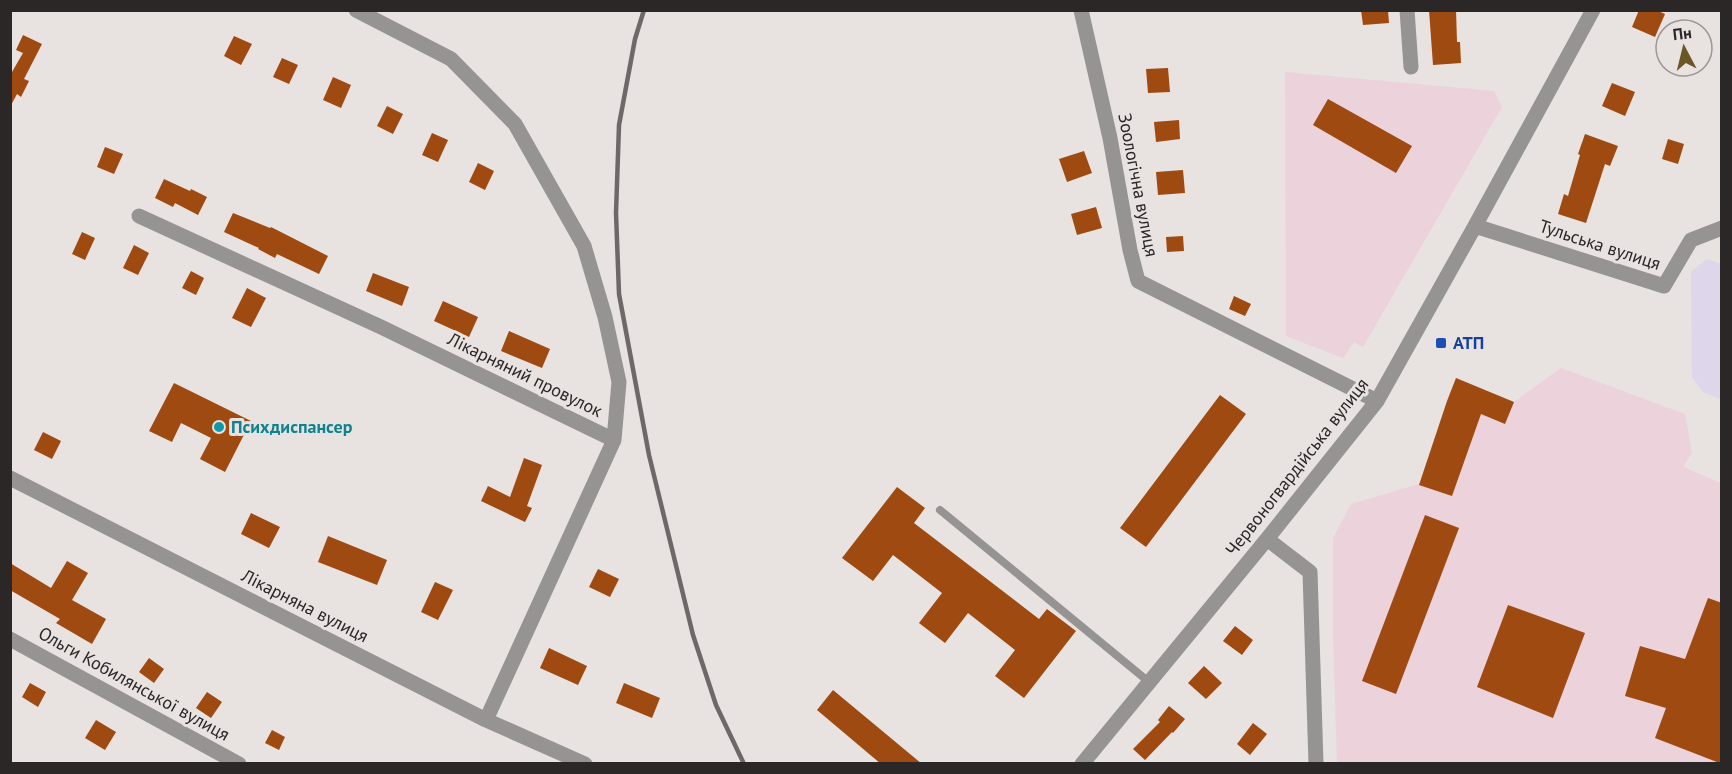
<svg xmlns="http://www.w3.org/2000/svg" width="1732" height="774" font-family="'PT Sans',sans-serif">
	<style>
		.commercial { fill: #ded6eb }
		.industrial { fill: #ebd2db }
		.building { fill: #9e4a10 }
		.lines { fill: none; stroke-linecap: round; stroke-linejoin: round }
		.lane { stroke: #969393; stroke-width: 8 }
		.street { stroke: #969393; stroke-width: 15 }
		.rail { stroke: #6e6968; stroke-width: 4.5 }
		.transit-dot { fill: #1a4fb4; stroke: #e8e2e0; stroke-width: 2 }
		.culture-dot { fill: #0f9aa8; stroke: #e8e2e0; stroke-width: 2 }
		.labels { text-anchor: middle; stroke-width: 6; stroke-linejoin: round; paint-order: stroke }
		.street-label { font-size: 18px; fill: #2a2726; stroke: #e8e2e0 }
		.transit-label { font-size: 18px; font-weight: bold; fill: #164399; stroke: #e8e2e0; text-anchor: start }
		.culture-label { font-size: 18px; font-weight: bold; fill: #0d838f; stroke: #e8e2e0; text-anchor: start }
	</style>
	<rect width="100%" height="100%" fill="#e8e2e0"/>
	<!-- commercial -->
	<path class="commercial" d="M 1707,259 L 1721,264 L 1721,399 L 1703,392 L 1692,377 L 1691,272 Z"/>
	<!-- industrial -->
	<path class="industrial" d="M 1285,72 L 1494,91 L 1502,107 L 1363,347 L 1354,342 L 1343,358 L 1286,336 Z
		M 1561,368 L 1685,414 L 1692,453 L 1683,467 L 1721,483 L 1721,763 L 1337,763 L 1333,633 L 1333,538 L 1351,504 L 1419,484 L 1456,378 L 1514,402 Z"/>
	<!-- building -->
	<path class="building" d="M 1361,10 L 1388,10 L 1389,23 L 1363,25 Z
		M 1429,10 L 1456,10 L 1457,42 L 1460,42 L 1461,63 L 1433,65 Z
		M 1639,10 L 1656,10 L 1665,14 L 1655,37 L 1632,27 Z
		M 23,35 L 42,44 L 24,79 L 29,81 L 21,97 L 17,94 L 10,107 L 10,71 L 12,72 L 23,53 L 16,50 Z
		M 234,36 L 252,44 L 241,65 L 224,56 Z
		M 282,58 L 298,65 L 289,84 L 273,77 Z
		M 1168,68 L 1170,92 L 1148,93 L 1146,69 Z
		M 333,77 L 351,85 L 341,108 L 323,100 Z
		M 1612,83 L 1635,92 L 1625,116 L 1602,106 Z
		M 1328,99 L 1412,146 L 1396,173 L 1313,125 Z
		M 387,106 L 403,114 L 393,134 L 377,126 Z
		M 1179,120 L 1180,139 L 1156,142 L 1154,122 Z
		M 432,133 L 448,140 L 438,162 L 422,155 Z
		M 1585,134 L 1618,146 L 1610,166 L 1605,164 L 1586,223 L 1558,214 L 1564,194 L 1568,196 L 1580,155 L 1578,154 Z
		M 1668,139 L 1684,144 L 1678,164 L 1662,159 Z
		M 105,147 L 123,154 L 114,174 L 97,167 Z
		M 1084,151 L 1092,173 L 1067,182 L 1059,159 Z
		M 478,163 L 494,171 L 485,190 L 469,182 Z
		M 1183,170 L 1185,193 L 1158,195 L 1156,172 Z
		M 164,179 L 190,191 L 191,189 L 207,197 L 198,215 L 175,203 L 173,207 L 155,198 Z
		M 1096,207 L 1102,228 L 1077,235 L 1071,214 Z
		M 233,213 L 270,228 L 271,227 L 328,256 L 319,274 L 277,254 L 275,258 L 258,249 L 259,248 L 224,232 Z
		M 82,232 L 95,238 L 85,260 L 72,254 Z
		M 1183,236 L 1184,251 L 1167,252 L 1166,237 Z
		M 134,245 L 149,253 L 138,275 L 123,268 Z
		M 191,271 L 204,278 L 196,295 L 182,288 Z
		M 373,273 L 409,287 L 402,306 L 366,291 Z
		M 247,288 L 266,298 L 251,327 L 232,318 Z
		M 1234,296 L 1251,304 L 1245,316 L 1229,309 Z
		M 443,301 L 478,317 L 469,337 L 434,321 Z
		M 509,331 L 550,349 L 542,368 L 501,351 Z
		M 1456,378 L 1514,402 L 1505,424 L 1481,414 L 1452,496 L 1419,485 L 1447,401 Z
		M 174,383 L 251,421 L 225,472 L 200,459 L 211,438 L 181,423 L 172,442 L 149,431 Z
		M 1220,395 L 1246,414 L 1146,547 L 1120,528 Z
		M 43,432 L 61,441 L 52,459 L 34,450 Z
		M 524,458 L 542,465 L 527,506 L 532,508 L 525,522 L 481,501 L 488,486 L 510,497 Z
		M 897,487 L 925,508 L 914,523 L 1039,619 L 1047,609 L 1076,631 L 1024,698 L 995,676 L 1015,650 L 968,613 L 945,643 L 919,623 L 942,593 L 893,555 L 873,581 L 842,558 Z
		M 251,513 L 280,527 L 269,548 L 241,534 Z
		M 1425,515 L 1459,528 L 1396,694 L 1362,681 Z
		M 328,536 L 387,560 L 377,585 L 318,562 Z
		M 67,561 L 88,573 L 72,600 L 106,619 L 92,644 L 56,623 L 60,619 L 10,590 L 10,563 L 51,588 Z
		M 598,569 L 619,579 L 610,597 L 589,587 Z
		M 435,582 L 453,590 L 438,620 L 421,612 Z
		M 1708,598 L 1722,603 L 1722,764 L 1655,738 L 1666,708 L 1625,696 L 1640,646 L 1685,659 Z
		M 1508,605 L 1585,633 L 1553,718 L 1477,687 Z
		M 1235,626 L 1253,640 L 1242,655 L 1223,641 Z
		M 549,648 L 587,666 L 578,685 L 540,668 Z
		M 149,658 L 164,669 L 154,683 L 139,672 Z
		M 1204,666 L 1222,683 L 1206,699 L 1188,683 Z
		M 30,683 L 46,692 L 38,707 L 22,697 Z
		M 624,683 L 660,698 L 652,718 L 616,703 Z
		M 833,690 L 922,764 L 881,764 L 817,710 Z
		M 207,692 L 222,702 L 211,718 L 196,708 Z
		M 1169,706 L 1185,719 L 1173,733 L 1172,732 L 1145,760 L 1133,749 L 1160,722 L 1158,720 Z
		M 96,720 L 116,732 L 105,750 L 85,738 Z
		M 1253,723 L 1267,734 L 1250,755 L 1237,744 Z
		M 272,730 L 285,737 L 279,750 L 265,743 Z"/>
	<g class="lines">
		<!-- lane -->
		<path class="lane" d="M 940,510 L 1149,682"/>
		<!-- street -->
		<path class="street" d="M 356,10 L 451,59 L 515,124 L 584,246 L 605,317 L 619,382 L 614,440
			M 1081,10 L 1110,138 L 1130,250 L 1138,281 L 1377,401
			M 1407,10 L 1411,67
			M 139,216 L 381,327 L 614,440 L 486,720
			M 1475,226 L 1664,286 L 1691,240 L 1722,228
			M 10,478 L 486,720 L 585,764
			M 1267,539 L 1310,572 L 1316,764
			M 10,639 L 239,764
			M 1082,764 L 1267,539 L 1377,401 L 1475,226 L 1593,10"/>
		<!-- rail -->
		<path class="rail" d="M 644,10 L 635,39 L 619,125 L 616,213 L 619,294 L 649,455 L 693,635 L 716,705 L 744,764"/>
	</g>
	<!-- markers -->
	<rect class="transit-dot" x="1435" y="337" width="12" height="12" rx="3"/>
	<circle class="culture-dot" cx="219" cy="427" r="6"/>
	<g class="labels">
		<!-- street labels -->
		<g class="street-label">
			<text transform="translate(1138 185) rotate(79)" y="6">Зоологічна вулиця</text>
			<text transform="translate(1600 245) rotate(18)" y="6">Тульська вулиця</text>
			<text transform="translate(525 375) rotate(26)" y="6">Лікарняний провулок</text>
			<text transform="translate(1297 467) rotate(-52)" y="6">Червоногвардійська вулиця</text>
			<text transform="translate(305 606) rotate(27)" y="6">Лікарняна вулиця</text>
			<text transform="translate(134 684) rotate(29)" y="6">Ольги Кобилянської вулиця</text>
		</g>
		<!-- transit labels -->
		<g class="transit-label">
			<text x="1453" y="349">АТП</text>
		</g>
		<!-- culture labels -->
		<g class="culture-label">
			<text x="231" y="433">Психдиспансер</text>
		</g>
	</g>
	<!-- border -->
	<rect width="1732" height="774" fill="none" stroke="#2a2726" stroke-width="24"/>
	<!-- north arrow -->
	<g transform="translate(1684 48) rotate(353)"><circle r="28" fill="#e8e2e0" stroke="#9c9796" stroke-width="1.5"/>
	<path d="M0-4.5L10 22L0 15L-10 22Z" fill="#6b5625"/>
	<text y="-9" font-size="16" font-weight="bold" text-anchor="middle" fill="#2a2726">Пн</text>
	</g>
</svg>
